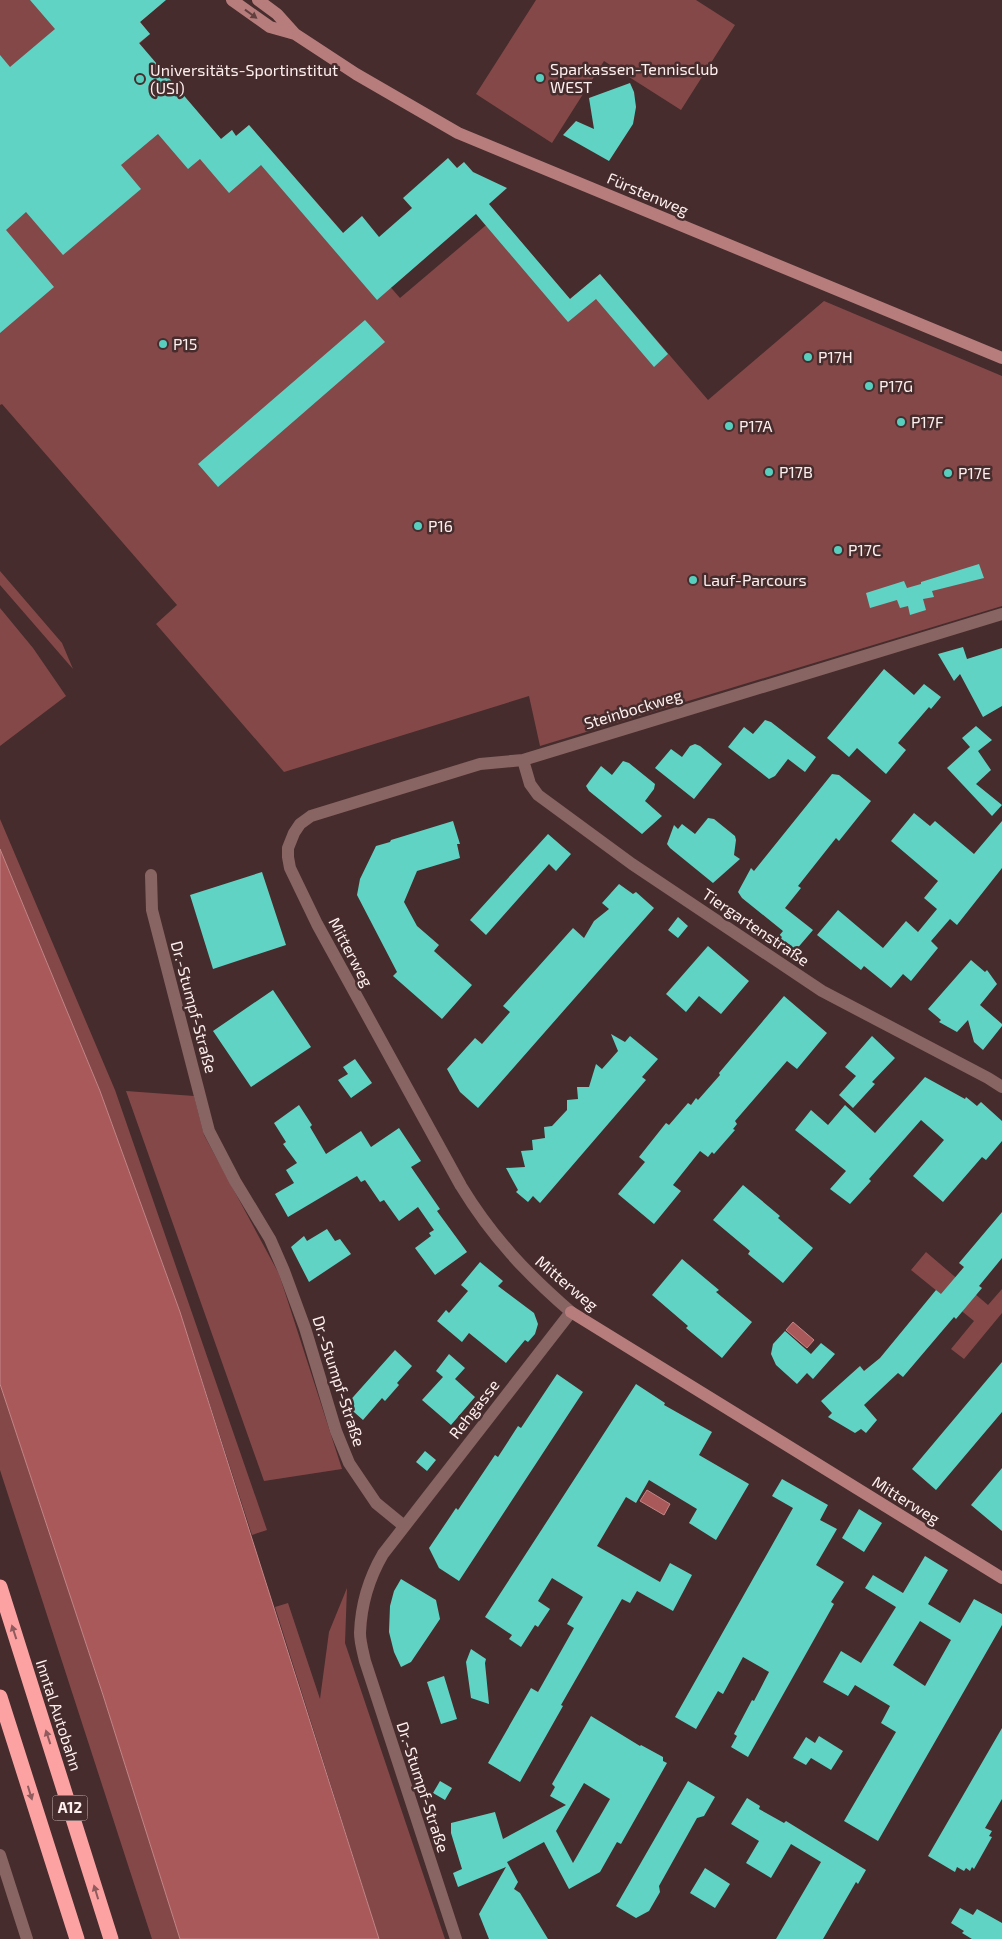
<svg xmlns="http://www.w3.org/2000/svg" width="1002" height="1939" font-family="'Exo 2',sans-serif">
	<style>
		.green { fill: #844849 }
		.water { fill: #aa595b; stroke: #c38687 }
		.building { fill: #60d3c5; fill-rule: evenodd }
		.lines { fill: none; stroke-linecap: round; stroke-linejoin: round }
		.street { stroke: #886463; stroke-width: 12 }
		.secondary { stroke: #b77d7d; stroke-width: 12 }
		.highway { stroke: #fca2a3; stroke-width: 15 }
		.oneway { fill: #624040 }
		.oneway2 { fill: #8f5b5c }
		.poi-dot { fill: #58cebf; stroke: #462c2c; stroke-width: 2 }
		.labels { text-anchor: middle; stroke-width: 5; stroke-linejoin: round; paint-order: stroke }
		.shield { fill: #462c2c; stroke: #c7b4b4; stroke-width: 1 }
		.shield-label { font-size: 15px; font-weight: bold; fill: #feefef }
		.poi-label { font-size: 16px; fill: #feefef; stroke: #462c2c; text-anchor: start }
		.street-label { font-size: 16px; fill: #feefef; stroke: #462c2c }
	</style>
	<rect width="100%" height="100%" fill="#462c2c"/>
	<!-- green -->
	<path class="green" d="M 0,0 L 158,0 L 161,4 L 140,22 L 150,34 L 139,44 L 221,139 L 232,130 L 236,136 L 249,125 L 400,298 L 498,215 L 570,299 L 600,274 L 708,400 L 824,301 L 1002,376 L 1002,606 L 540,746 L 529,696 L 284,772 L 156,624 L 177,605 L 2,404 L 0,405 Z
		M 536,0 L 696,0 L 735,25 L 681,110 L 604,61 L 552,143 L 476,94 Z
		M 0,571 L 62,643 L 73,669 L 0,585 Z
		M 0,608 L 33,648 L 66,696 L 0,746 Z
		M 0,819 L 115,1090 L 267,1530 L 252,1535 L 180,1312 L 100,1091 L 0,849 Z
		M 126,1091 L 194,1096 L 204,1135 L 279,1274 L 342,1469 L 264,1481 Z
		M 926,1252 L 988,1305 L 1002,1289 L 1002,1313 L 964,1359 L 951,1349 L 974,1321 L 911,1270 Z
		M 0,1384 L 103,1695 L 180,1939 L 152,1939 L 0,1470 Z
		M 347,1588 L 345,1643 L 445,1939 L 379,1939 L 275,1607 L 288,1603 L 320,1699 L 329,1632 Z"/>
	<!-- water -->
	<path class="water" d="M 0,849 L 100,1091 L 180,1312 L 379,1939 L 180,1939 L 103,1695 L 0,1384 Z
		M 793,1322 L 814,1340 L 807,1348 L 786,1330 Z
		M 647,1490 L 670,1504 L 664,1515 L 640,1501 Z"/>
	<!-- building -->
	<path class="building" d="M 30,0 L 166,0 L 140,22 L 150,34 L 139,43 L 221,139 L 232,130 L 236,136 L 249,125 L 343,233 L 362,216 L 379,237 L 412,208 L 403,198 L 448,158 L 457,168 L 464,162 L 473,172 L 507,188 L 489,204 L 570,299 L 600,274 L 668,354 L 654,367 L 596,299 L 568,322 L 476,214 L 377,300 L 261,165 L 229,193 L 200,159 L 188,169 L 158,134 L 121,165 L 141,189 L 63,255 L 26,212 L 6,230 L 54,287 L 0,333 L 0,55 L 10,67 L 55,29 Z
		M 630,83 L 634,92 L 636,107 L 633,124 L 609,161 L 563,135 L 576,121 L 594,129 L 589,98 Z
		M 365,320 L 385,342 L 218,487 L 198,464 Z
		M 979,564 L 984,578 L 932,591 L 934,597 L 923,599 L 926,610 L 910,615 L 908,606 L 900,608 L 897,600 L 870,608 L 866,593 L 904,581 L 907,588 L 921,584 L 921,582 Z
		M 963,647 L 967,659 L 1002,648 L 1002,706 L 983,717 L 960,674 L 954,681 L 938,654 Z
		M 884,669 L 914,695 L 924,684 L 941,697 L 931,709 L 929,707 L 898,743 L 906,750 L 886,774 L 857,748 L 849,757 L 827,738 Z
		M 765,720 L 771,722 L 816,757 L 805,772 L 788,759 L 775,776 L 769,779 L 728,747 L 744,727 L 753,734 Z
		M 976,726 L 992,740 L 978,751 L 991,770 L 976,784 L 1002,805 L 992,816 L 947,768 L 970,747 L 962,738 Z
		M 695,744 L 700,746 L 722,764 L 694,799 L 655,768 L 671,749 L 682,757 L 690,746 Z
		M 623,761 L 629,763 L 655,784 L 654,789 L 645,801 L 662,816 L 642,834 L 589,791 L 586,786 L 601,766 L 612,775 Z
		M 832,774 L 839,775 L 871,801 L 839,841 L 836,838 L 798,886 L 801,888 L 785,908 L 813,930 L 795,951 L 778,937 L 783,931 L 742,898 L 738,892 L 751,868 L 754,871 Z
		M 914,813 L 930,826 L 935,821 L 974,854 L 1002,821 L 1002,868 L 957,925 L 950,919 L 931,941 L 938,948 L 911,981 L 903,974 L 891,988 L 864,966 L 861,970 L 817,935 L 838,910 L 883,948 L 906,921 L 918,932 L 937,909 L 924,898 L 938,881 L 891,841 Z
		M 708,818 L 714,819 L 735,836 L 736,840 L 734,855 L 740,859 L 713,883 L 670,848 L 667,844 L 674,825 L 678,829 L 682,824 L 695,834 Z
		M 453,821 L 460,844 L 457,844 L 460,858 L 417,871 L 404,902 L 417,926 L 439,945 L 434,951 L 472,985 L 442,1019 L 393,976 L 397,972 L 357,895 L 360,879 L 376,846 L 390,842 L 391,840 Z
		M 548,834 L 571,854 L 556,871 L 549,864 L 486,935 L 470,920 Z
		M 262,872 L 286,945 L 213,969 L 190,895 Z
		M 619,884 L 633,894 L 636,892 L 654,908 L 478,1108 L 460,1092 L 447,1069 L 475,1038 L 482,1044 L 510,1012 L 503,1006 L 573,928 L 584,938 L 594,921 L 609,909 L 602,903 Z
		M 678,917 L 688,926 L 678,938 L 668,930 Z
		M 708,946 L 749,981 L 721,1014 L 699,996 L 686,1012 L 666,994 Z
		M 971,960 L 985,972 L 987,970 L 997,984 L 980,1005 L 1002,1024 L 1002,1026 L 983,1050 L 974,1042 L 968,1020 L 957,1032 L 939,1022 L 941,1020 L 928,1009 Z
		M 273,990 L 311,1047 L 251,1087 L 213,1031 Z
		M 784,996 L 827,1033 L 797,1069 L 787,1061 L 735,1121 L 737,1124 L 733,1129 L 735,1130 L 714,1154 L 712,1152 L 708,1157 L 700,1151 L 673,1185 L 681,1191 L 654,1224 L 618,1194 L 645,1162 L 639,1157 L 666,1123 L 669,1125 L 688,1103 L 691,1105 L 696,1098 L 698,1100 L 720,1075 L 719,1073 Z
		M 611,1034 L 625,1042 L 630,1036 L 658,1059 L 642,1077 L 646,1080 L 540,1203 L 533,1196 L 528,1202 L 516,1192 L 518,1190 L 506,1168 L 525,1167 L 521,1151 L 533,1150 L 532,1140 L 545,1138 L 544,1127 L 552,1126 L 567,1110 L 567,1100 L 578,1099 L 577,1087 L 589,1087 L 596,1064 L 602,1069 L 618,1051 Z
		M 872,1036 L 895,1058 L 872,1082 L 875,1084 L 853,1108 L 839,1095 L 856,1076 L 845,1067 Z
		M 355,1059 L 372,1083 L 351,1098 L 338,1080 L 348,1074 L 343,1067 Z
		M 925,1077 L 965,1099 L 966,1097 L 977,1106 L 981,1102 L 1002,1121 L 1002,1141 L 986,1160 L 982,1157 L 943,1202 L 913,1176 L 944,1140 L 921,1120 L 869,1179 L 871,1181 L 850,1204 L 830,1189 L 846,1171 L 795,1130 L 811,1110 L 828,1125 L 845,1105 L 875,1133 Z
		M 299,1105 L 312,1125 L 310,1127 L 326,1154 L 361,1131 L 371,1147 L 399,1128 L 421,1161 L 411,1167 L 440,1209 L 437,1211 L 467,1252 L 435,1275 L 415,1248 L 431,1236 L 429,1233 L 434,1230 L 418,1207 L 399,1221 L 384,1200 L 380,1202 L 365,1180 L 361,1182 L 357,1176 L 288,1217 L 275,1194 L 294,1183 L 286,1170 L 297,1163 L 283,1144 L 286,1142 L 274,1123 Z
		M 743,1185 L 780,1216 L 778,1218 L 813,1248 L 783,1283 L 748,1254 L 750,1251 L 713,1220 Z
		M 1002,1212 L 1002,1258 L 979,1286 L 982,1288 L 956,1319 L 954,1317 L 903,1377 L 898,1373 L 864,1405 L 877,1420 L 866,1433 L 861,1429 L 855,1433 L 828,1417 L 832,1413 L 821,1401 L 860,1366 L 864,1371 L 880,1358 L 936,1290 L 941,1294 L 964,1267 L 959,1263 Z
		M 327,1229 L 335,1241 L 340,1239 L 351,1254 L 309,1282 L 291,1247 L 304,1236 L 307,1241 Z
		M 682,1259 L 719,1290 L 716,1292 L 752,1322 L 722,1358 L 686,1328 L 688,1326 L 652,1295 Z
		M 480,1262 L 503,1281 L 498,1286 L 534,1313 L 538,1324 L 535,1334 L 528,1342 L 525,1340 L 506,1363 L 469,1333 L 462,1342 L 437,1321 L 446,1310 L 449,1313 L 468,1291 L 461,1285 Z
		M 785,1331 L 811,1354 L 821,1343 L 835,1354 L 813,1379 L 807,1373 L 797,1384 L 776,1365 L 771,1354 L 773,1344 Z
		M 395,1350 L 412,1366 L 397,1383 L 399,1385 L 385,1401 L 382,1398 L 363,1420 L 346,1405 Z
		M 449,1354 L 465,1368 L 455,1379 L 475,1397 L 451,1425 L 422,1400 L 443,1377 L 436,1371 Z
		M 1002,1362 L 1002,1412 L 936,1490 L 912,1469 Z
		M 557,1374 L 583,1392 L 459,1581 L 439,1568 L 429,1548 L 456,1508 L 458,1510 L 495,1455 L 498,1457 L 518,1426 L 521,1428 Z
		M 636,1384 L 665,1403 L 664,1405 L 712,1432 L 699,1455 L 749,1484 L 716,1540 L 689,1523 L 697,1509 L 649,1480 L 636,1503 L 626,1497 L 597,1546 L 660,1582 L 670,1563 L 692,1575 L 673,1611 L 637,1591 L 630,1603 L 622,1599 L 561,1705 L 563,1706 L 520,1782 L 488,1763 L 531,1688 L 538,1692 L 574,1628 L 567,1624 L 583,1597 L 552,1578 L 538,1601 L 550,1609 L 538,1627 L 535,1625 L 521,1647 L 509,1639 L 512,1635 L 485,1617 Z
		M 425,1451 L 436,1460 L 427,1471 L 416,1462 Z
		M 1002,1468 L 1002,1531 L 971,1505 Z
		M 782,1479 L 828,1505 L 820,1520 L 837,1529 L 816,1565 L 844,1582 L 831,1602 L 834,1604 L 748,1757 L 731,1747 L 737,1736 L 734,1734 L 752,1700 L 754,1701 L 769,1672 L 743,1657 L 723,1694 L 718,1691 L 696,1729 L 675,1717 L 793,1508 L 772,1496 Z
		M 859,1509 L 882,1523 L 864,1552 L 842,1538 Z
		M 925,1556 L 948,1570 L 928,1604 L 960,1623 L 974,1599 L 1002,1614 L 1002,1625 L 878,1841 L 844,1821 L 896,1732 L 881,1723 L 890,1706 L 855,1685 L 848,1696 L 823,1682 L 841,1651 L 861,1663 L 896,1607 L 865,1588 L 873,1575 L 903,1593 ZM 920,1621 L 951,1640 L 925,1686 L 893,1665 Z
		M 401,1579 L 436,1600 L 440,1619 L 411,1662 L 401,1667 L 394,1652 L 389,1632 L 390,1606 L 394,1591 Z
		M 471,1649 L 486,1659 L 485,1663 L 489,1704 L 471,1698 L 466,1662 Z
		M 444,1676 L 457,1719 L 441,1724 L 427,1682 Z
		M 591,1716 L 640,1746 L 641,1745 L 663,1757 L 663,1761 L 667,1763 L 621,1844 L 617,1842 L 600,1872 L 569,1889 L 544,1842 L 507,1862 L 518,1882 L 514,1889 L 520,1893 L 548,1939 L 489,1939 L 479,1914 L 506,1867 L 458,1887 L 453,1873 L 462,1869 L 451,1833 L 451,1823 L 495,1812 L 503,1839 L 566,1805 L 550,1796 L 555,1787 L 552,1784 ZM 584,1783 L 610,1799 L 573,1863 L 556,1831 Z
		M 1002,1728 L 1002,1799 L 985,1828 L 992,1831 L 989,1836 L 992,1837 L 974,1869 L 972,1867 L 970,1871 L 966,1868 L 964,1871 L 957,1867 L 955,1872 L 928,1856 Z
		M 819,1736 L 843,1751 L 831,1770 L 811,1758 L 806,1765 L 793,1758 L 806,1737 L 815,1743 Z
		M 440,1781 L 452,1788 L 445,1800 L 433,1793 Z
		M 688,1781 L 715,1797 L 704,1816 L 697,1818 L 659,1886 L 660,1892 L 649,1911 L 636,1918 L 616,1906 Z
		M 747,1798 L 760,1806 L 759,1809 L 784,1823 L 786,1821 L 866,1870 L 858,1884 L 856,1882 L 823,1939 L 776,1939 L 821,1862 L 791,1844 L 771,1878 L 746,1863 L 759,1841 L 731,1824 Z
		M 705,1868 L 730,1884 L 715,1908 L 690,1893 Z
		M 960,1908 L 973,1915 L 977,1909 L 1002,1923 L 1002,1939 L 972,1939 L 962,1933 L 964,1931 L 951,1923 Z"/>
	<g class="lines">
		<!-- street -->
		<path class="street" d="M 523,760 L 530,784 L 538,795 L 632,864 L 822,991 L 988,1078 L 1002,1087
			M 151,875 L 152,910 L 209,1131 L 235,1181 L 270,1239 L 284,1271 L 305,1328 L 336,1431 L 349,1463 L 376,1503 L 404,1526
			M 0,1855 L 27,1939
			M 456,1939 L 365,1661 C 363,1652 360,1642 360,1633 C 361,1605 369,1578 383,1554 L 571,1312 C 527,1274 492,1237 461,1186 L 317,924 L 290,868 L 288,857 L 288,848 L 294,833 L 300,824 L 311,816 L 480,764 L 523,760 L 1002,614"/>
		<!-- secondary -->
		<path class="secondary" d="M 232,0 L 270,27 L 295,34
			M 258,0 L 277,14 L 295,34 L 356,74 L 458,133 L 1002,358
			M 571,1312 L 1002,1578"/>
		<!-- highway -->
		<path class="highway" d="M 0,1587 L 111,1939
			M 0,1697 L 77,1939"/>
	</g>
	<!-- one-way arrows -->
	<defs><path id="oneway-solid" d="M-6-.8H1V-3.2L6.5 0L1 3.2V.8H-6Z" transform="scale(1.25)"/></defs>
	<use class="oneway" href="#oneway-solid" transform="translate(251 14) rotate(36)"/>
	<g class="oneway2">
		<use href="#oneway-solid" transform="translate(14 1632) rotate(-108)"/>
		<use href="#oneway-solid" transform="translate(48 1737) rotate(-108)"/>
		<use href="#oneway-solid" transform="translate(30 1793) rotate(73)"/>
		<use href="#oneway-solid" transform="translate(96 1892) rotate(-107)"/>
	</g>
	<!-- markers -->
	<g class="poi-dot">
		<circle cx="540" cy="78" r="5"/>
		<circle cx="140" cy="79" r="5"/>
		<circle cx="163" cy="344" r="5"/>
		<circle cx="808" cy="357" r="5"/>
		<circle cx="869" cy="386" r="5"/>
		<circle cx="901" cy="422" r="5"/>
		<circle cx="729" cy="426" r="5"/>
		<circle cx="769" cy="472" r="5"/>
		<circle cx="948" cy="473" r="5"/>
		<circle cx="418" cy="526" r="5"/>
		<circle cx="838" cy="550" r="5"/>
		<circle cx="693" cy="580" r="5"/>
	</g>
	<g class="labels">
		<!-- shield labels -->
		<rect class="shield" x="52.5" y="1795.5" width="35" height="25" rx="4"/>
		<g class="shield-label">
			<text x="70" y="1813">A12</text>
		</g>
		<!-- poi labels -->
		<g class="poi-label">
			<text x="550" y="75">Sparkassen-Tennisclub<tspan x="550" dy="18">WEST</tspan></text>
			<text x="150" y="76">Universitäts-Sportinstitut<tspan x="150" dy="18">(USI)</tspan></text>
			<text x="173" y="350">P15</text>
			<text x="818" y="363">P17H</text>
			<text x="879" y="392">P17G</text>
			<text x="911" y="428">P17F</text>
			<text x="739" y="432">P17A</text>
			<text x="779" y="478">P17B</text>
			<text x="958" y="479">P17E</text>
			<text x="428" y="532">P16</text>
			<text x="848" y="556">P17C</text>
			<text x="703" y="586">Lauf-Parcours</text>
		</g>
		<!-- street labels -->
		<g class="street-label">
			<text transform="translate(648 194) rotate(23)" y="6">Fürstenweg</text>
			<text transform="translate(633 709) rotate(-17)" y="6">Steinbockweg</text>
			<text transform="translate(756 927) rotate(34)" y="6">Tiergartenstraße</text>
			<text transform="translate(351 952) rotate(62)" y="6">Mitterweg</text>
			<text transform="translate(194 1007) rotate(75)" y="6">Dr.-Stumpf-Straße</text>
			<text transform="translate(567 1283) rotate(40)" y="6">Mitterweg</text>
			<text transform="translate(339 1381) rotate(72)" y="6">Dr.-Stumpf-Straße</text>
			<text transform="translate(474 1409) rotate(-52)" y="6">Rehgasse</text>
			<text transform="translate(906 1500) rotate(32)" y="6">Mitterweg</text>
			<text transform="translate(59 1715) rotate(72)" y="6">Inntal Autobahn</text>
			<text transform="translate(423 1787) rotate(72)" y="6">Dr.-Stumpf-Straße</text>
		</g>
	</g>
</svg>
